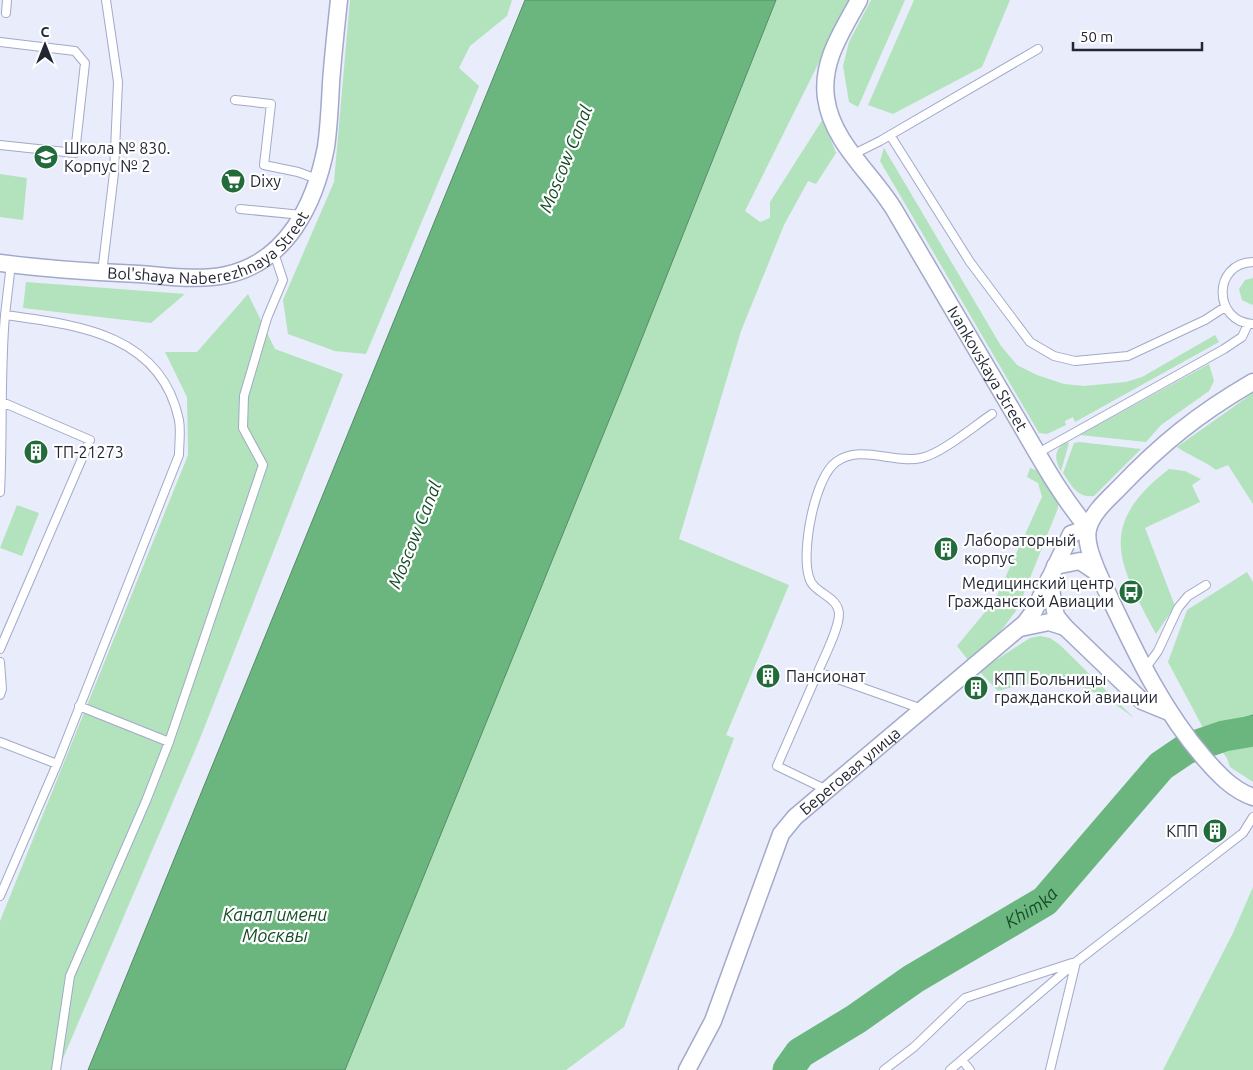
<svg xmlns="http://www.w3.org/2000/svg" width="1253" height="1070" font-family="Ubuntu,sans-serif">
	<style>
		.green { fill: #b2e3bc }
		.water { fill: #6bb67e; stroke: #568b68 }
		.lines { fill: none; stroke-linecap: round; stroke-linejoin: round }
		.river { stroke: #6bb67e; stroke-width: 31 }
		.lane-casing { stroke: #a2a9ca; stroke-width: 10 }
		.street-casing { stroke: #a2a9ca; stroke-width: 19 }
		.lane { stroke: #fff; stroke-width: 8 }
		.street { stroke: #fff; stroke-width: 16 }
		.labels { text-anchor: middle; stroke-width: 4.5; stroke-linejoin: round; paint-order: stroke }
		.poi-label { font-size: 16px; fill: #242633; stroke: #fff; text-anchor: start }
		.street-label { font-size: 16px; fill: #242633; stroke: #fff }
		.water-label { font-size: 18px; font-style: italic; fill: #144c27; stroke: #fff }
	</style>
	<rect width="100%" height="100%" fill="#e9ecfa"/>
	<!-- green -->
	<path class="green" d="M 350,0 L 512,0 L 507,16 L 470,46 L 459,68 L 479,86 L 366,354 L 335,351 L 288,334 L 283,300 L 334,182 Z
		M 776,0 L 850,0 L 745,211 L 760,222 L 770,218 L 770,202 L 823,119 L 836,153 L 816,184 L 808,181 L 784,225 L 741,331 L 679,539 L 789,585 L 726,735 L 734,738 L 624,1027 L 566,1070 L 345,1070 L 623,386 Z
		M 871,0 L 905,0 L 858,107 L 849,102 L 843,66 L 849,42 Z
		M 914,0 L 1010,0 L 982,67 L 893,114 L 868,105 Z
		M 884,148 L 1001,346 L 1017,365 L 1037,375 L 1064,384 L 1084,386 L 1126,382 L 1142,377 L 1215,335 L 1219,342 L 1075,422 L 1073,417 L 1065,421 L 1066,425 L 1047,434 L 1039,433 L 880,161 Z
		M 0,174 L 27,178 L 23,220 L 0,217 Z
		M 1253,278 L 1253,304 L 1252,305 L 1242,300 L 1239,289 L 1245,280 Z
		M 26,282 L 185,294 L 151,323 L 23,308 Z
		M 248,294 L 275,349 L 343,374 L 199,741 L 58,1070 L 0,1070 L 0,921 L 188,455 L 187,397 L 165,352 L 197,352 Z
		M 1209,364 L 1214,381 L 1209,391 L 1161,425 L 1146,442 L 1080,435 Z
		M 1253,393 L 1253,504 L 1228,465 L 1216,470 C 1203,460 1190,456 1177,447 Z
		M 1066,442 L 1069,443 L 1061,471 C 1054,460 1054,449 1066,442 Z
		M 1079,442 L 1141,449 L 1094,496 C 1077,498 1072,486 1063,473 L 1074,443 Z
		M 1030,468 L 1044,473 L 1058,499 L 1058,508 L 1018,608 L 998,635 L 968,660 L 957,646 L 995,600 L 1042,497 L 1038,483 L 1027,477 Z
		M 1169,469 L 1185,471 L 1201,479 L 1192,485 L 1200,502 L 1145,528 L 1175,606 L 1156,634 C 1119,564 1095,526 1169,469 Z
		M 17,505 L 39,513 L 22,556 L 0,548 Z
		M 1247,572 L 1253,582 L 1253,715 L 1230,722 L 1229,744 L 1253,745 L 1253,782 L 1230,767 L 1227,758 L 1202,726 L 1168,662 L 1187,610 Z
		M 1040,636 L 1050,638 L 1060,645 L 1134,718 C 1086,681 1057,673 998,691 L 979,671 L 1030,638 Z
		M 1253,887 L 1253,1070 L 1163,1070 L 1233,933 Z"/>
	<!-- water -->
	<path class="water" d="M 525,0 L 776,0 L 623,386 L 345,1070 L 88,1070 Z
		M 1253,715 L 1253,745 L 1229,744 L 1220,729 L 1230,722 Z"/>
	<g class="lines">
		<!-- river -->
		<path class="river" id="s1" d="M 788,1070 L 800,1053 L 856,1019 L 913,979 L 1045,901 L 1161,766 L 1186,749 L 1224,736 L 1253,731"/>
		<defs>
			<path id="lane" d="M 6,13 L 7,0
				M 0,42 L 75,51 L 85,63 L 75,153 L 0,145
				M 235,100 L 271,104 L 264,165 L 298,172 L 317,179
				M 890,135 L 970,262 L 1030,342 L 1054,356 L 1075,361 L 1128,356 L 1205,320 L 1225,307
				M 852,155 L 880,141 L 1038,49
				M 240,209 L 302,215
				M 1253,262 C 1212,263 1213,322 1253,324
				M 102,273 L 114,173 L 118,82 L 106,0
				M 1038,453 L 1224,349 L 1242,337 L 1248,324
				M 0,492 C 3,433 0,374 5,315
				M 0,649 L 90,440 L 2,402
				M 0,662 L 2,689 L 0,695
				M 1145,669 L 1158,651 L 1178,608 L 1188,596 L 1206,585
				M 818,672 C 824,657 839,629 839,614 C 838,595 813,594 809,577 C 801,553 814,478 836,462 C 860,444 894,464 921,458 C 941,454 974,426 992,414
				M 79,706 L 169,742
				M 0,742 L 57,764
				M 827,790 L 777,766 L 818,672 L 922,709
				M 0,896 L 57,764 L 179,455 C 179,444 181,431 179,420 C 161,334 78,325 5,315 L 11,264
				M 962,1060 L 970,1070
				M 56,1070 L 70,976 L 146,801 L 169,742 L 263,465 L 243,428 L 244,396 L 267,318 L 283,280 L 274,253
				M 884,1070 L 914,1047 L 965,998 L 1072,963
				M 950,1070 L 1076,962 L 1243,833 L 1253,817
				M 1050,1070 L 1076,962"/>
			<g id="street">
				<path id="s2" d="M 859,0 C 842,32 821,61 826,98 C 832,143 873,174 895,211 C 934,277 973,343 1012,410 C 1036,450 1058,493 1088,528"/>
				<path id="s3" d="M 0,263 C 46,269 93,272 139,274 C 167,276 198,281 226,275 C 287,262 315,204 326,147 C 329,126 330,104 331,83 C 333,55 336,28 339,0"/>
				<path d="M 1253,382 C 1198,414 1162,443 1118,489 C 1107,500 1092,513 1088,529 C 1085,543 1093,560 1098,573 C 1129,638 1157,704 1205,759 C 1219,775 1233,790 1253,797"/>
				<path d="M 1055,566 L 1080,561 L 1098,573"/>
				<path d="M 1049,579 L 1056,616 L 1065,627 L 1142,701 L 1169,712"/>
				<path d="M 1020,628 L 1049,622 L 1065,627"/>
				<path id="s4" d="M 687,1070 L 713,1021 L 781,834 L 795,817 L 1025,623 L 1034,611 L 1071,534 L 1088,528"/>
			</g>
		</defs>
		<!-- lane casing -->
		<use href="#lane" class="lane-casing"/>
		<!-- street casing -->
		<use href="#street" class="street-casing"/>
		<!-- lane -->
		<use href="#lane" class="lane"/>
		<!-- street -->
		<use href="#street" class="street"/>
	</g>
	<!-- icons -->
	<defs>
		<symbol id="school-disc" viewBox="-11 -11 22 22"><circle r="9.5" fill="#216c3a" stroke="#fff"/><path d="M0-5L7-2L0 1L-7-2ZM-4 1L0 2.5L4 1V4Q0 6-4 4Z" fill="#fff"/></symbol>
		<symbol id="supermarket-disc" viewBox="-11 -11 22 22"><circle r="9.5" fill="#216c3a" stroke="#fff"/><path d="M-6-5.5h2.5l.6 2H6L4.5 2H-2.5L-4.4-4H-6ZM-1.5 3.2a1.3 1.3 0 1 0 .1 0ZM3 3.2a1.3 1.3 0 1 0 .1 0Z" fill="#fff"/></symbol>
		<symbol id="building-disc" viewBox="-11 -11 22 22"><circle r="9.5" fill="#216c3a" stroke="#fff"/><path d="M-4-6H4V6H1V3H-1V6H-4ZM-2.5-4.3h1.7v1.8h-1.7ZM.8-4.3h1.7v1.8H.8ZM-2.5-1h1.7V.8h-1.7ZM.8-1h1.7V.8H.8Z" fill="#fff"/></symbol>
		<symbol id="bus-disc" viewBox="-11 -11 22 22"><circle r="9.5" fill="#216c3a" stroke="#fff"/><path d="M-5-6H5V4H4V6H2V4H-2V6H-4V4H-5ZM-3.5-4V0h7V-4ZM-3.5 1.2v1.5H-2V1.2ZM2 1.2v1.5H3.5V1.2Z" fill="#fff"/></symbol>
	</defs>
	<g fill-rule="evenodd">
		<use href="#school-disc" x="32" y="143" width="28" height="28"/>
		<use href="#supermarket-disc" x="219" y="167" width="28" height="28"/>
		<use href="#building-disc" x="22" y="438" width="28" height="28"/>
		<use href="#building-disc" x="932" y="535" width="28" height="28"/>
		<use href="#bus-disc" x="1117" y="578" width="28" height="28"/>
		<use href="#building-disc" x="754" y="662" width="28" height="28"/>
		<use href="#building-disc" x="962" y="674" width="28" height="28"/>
		<use href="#building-disc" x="1201" y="817" width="28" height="28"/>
	</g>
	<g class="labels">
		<!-- poi labels -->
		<g class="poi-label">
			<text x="64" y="154">Школа № 830.<tspan x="64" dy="18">Корпус № 2</tspan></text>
			<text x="250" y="187">Dixy</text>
			<text x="54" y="458">ТП-21273</text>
			<text x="964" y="546">Лабораторный<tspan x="964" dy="18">корпус</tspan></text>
			<text x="1114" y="589" text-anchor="end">Медицинский центр<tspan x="1114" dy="18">Гражданской Авиации</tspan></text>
			<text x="786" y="682">Пансионат</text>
			<text x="994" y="685">КПП Больницы<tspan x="994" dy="18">гражданской авиации</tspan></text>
			<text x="1198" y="837" text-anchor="end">КПП</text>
		</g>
		<!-- street labels -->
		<g class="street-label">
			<text dy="6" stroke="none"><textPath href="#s3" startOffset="219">Bol'shaya Naberezhnaya Street</textPath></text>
			<text dy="6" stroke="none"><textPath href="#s2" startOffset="422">Ivankovskaya Street</textPath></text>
			<text dy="6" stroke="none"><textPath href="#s4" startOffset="348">Береговая улица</textPath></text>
		</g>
		<!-- water labels -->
		<g class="water-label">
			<text transform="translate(566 159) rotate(-68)" y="6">Moscow Canal</text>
			<text transform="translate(415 535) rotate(-68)" y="6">Moscow Canal</text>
			<text dy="6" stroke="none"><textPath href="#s1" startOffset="294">Khimka</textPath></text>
			<text x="275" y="921">Канал имени<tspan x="275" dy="21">Москвы</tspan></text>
		</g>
	</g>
	<!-- north arrow -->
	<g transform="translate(45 45)" stroke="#ffffff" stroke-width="4" paint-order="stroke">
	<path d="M0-4L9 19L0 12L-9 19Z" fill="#242633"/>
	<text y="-8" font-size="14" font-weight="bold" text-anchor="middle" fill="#242633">С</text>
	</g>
	<!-- scale -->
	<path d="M1073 42v8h129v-8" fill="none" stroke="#242633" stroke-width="2.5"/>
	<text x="1080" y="42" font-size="15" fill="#242633" stroke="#ffffff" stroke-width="4" paint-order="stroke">50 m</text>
</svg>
